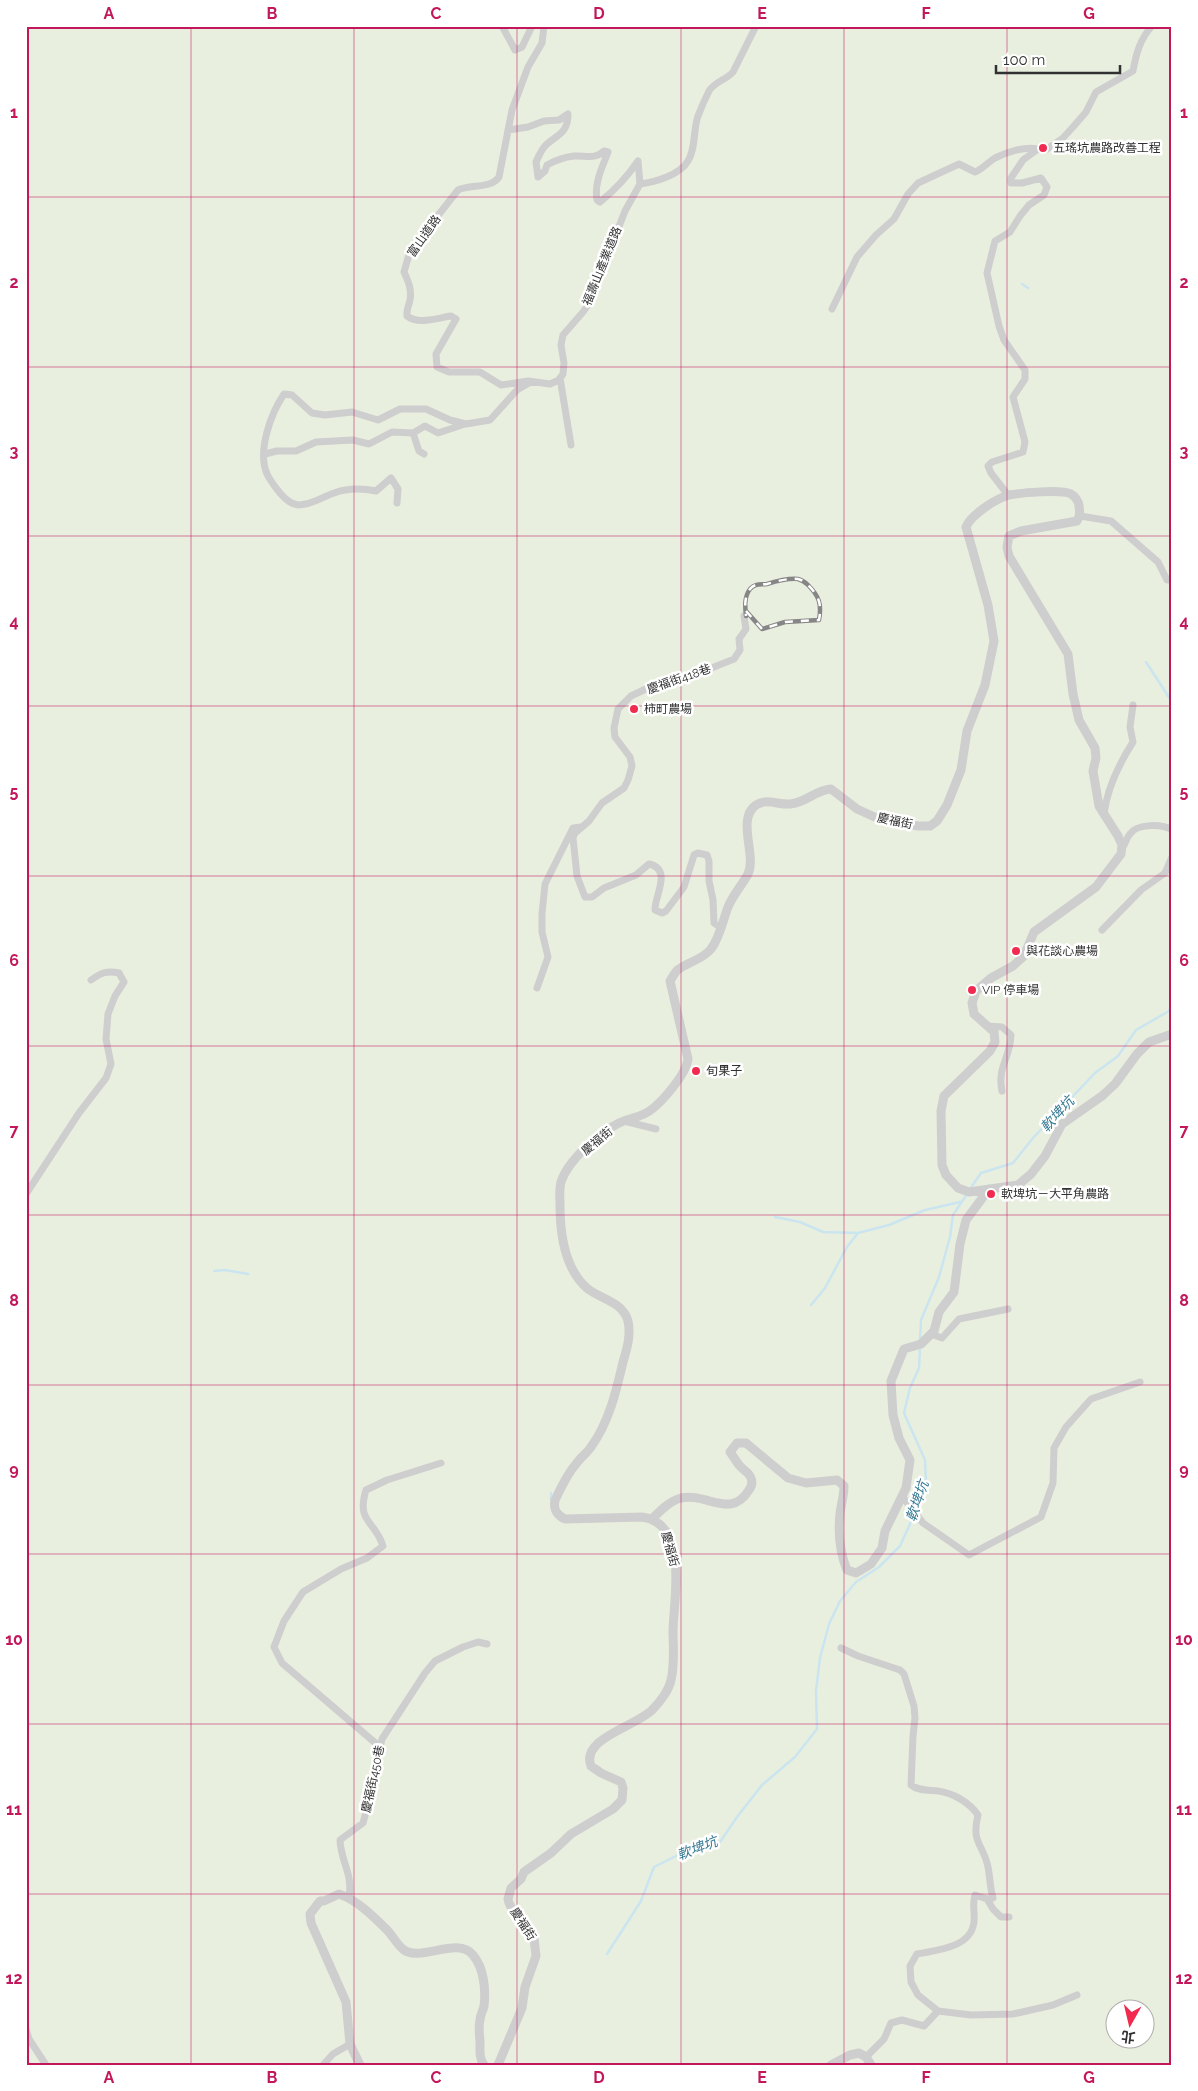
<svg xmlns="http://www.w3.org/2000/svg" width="1198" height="2091" font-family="Raleway,'Noto Sans TC',sans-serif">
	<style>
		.green { fill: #e9efdf; fill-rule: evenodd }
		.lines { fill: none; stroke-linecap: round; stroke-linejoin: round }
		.stream { stroke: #cae5ef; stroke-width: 2.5 }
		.minor { stroke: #cecece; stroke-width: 7 }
		.tertiary { stroke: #cecece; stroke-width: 9 }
		.rail-casing { stroke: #868686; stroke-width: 4.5 }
		.rail { stroke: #fff; stroke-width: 2.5; stroke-dasharray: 8; stroke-linecap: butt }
		.grid { fill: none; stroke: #c2185b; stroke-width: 1; stroke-opacity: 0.55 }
		.poi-dot { fill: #f12a4f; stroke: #fff; stroke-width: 2 }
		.labels { text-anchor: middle; stroke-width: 5; stroke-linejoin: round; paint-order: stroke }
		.poi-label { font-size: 12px; fill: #313131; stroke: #fff; text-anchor: start }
		.street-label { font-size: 12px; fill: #313131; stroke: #fff }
		.water-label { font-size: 14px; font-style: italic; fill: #367a93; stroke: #fff }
		.neatline { fill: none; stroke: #c2185b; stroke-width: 2 }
		.grid-label { font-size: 16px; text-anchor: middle; font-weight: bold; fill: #c2185b }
	</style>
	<rect width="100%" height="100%" fill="#fff"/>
	<!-- green -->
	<path class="green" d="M 26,26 L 1172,26 L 1172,2065 L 26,2065 ZM 1116,2008 L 1146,2008 L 1146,2038 L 1116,2038 Z"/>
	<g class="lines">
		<!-- stream -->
		<path class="stream" d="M 1022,284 L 1028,288
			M 1146,662 L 1172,702
			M 970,1189 L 981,1173 L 1013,1163 L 1033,1138 L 1095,1073 L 1118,1056 L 1136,1030 L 1169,1011 L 1172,1003
			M 775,1217 L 800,1222 L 823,1232 L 858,1233
			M 214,1271 L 225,1270 L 248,1274
			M 811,1305 L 825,1288 L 847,1247 L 858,1233 L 889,1225 L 925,1210 L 960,1202
			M 920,1341 L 921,1320 L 939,1277 L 950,1237 L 953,1215 L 967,1194
			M 551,1493 L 551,1499
			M 607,1954 L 641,1901 L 654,1867 L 682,1853 L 720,1842 L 737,1817 L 762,1785 L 795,1757 L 817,1729 L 816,1691 L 820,1658 L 829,1624 L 840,1601 L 856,1582 L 879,1567 L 900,1546 L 915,1513 L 926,1481 L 925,1460 L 904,1413 L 910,1388 L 919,1368 L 920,1347"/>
		<!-- minor -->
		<path class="minor" d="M 502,26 L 515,50 L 522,47 L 532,26
			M 544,26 L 542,43 L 528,67 L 512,110 L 499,177 C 491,189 471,184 458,190 L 410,251 L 404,272 C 408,281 412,289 410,300 C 409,306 406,309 407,316 C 418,325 438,318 451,316 L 456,319 L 436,354 L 437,367 L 449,372 L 480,372 L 501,385 L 528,381 L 550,384 L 559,380 L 563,374 L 564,363 L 561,345 L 563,335 L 583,312 L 590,302 L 625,211 L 640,184 C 655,182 680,175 688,161 C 696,148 693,130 698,116 C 701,108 705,99 709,91 C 714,82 726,80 733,72 L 756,26
			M 508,130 L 528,127 L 544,121 L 559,120 L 568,114 C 568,132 559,134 547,144 C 542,148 539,155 536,162 L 538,177 L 545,171 L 547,165 C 554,161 565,157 574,156 C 585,155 595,160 604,151 L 608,152 C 602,168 594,183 597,200 L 600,202 C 615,190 627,177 638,161 L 640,184
			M 832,309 L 857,257 L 876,235 L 894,219 L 908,194 L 918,183 L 959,164 L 975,172 C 984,168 988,162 995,158 C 1007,152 1025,146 1038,149
			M 560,378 L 571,445
			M 413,433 L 425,426 L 438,433 L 465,424
			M 265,454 L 277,451 L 296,451 L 316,442 L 353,440 L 369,444 L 392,432 L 413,433 L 419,451 L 424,454
			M 1008,495 L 991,473 L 988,466 L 992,462 L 1023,452 L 1025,442 L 1013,397 L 1025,379 L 1025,370 L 1004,340 L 999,326 L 987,273 L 995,241 L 1010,232 L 1020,216 L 1029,205 L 1044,195 L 1047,187 L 1041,178 L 1022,183 L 1011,183 L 1011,178 L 1023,160 L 1038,149 L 1047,149 L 1062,139 L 1073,127 L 1086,112 L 1096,92 L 1133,71 C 1136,54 1140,39 1152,26
			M 397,503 L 398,489 L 391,478 L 376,491 C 361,488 348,488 334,493 C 322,497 312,505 298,505 C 290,504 285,499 280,493 C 275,487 270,480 267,474 C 257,451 271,413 284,394 L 292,395 L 312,413 L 325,415 L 352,412 L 378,420 L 400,409 L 426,409 L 450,420 L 466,424 L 490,420 L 517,390 L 529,383
			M 1080,516 L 1111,521 L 1158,562 L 1167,580 L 1172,580
			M 1104,814 C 1107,789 1119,764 1133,742 L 1130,727 L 1133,705
			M 1122,848 C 1126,844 1126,838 1130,834 C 1137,823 1163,824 1172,830
			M 721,928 L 714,923 L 713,900 L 709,881 L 709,861 L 707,855 L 698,853 L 694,855 L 684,887 L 666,911 L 662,913 L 655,910 C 654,897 673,869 649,864 L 636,875 L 604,888 L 592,897 L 585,897 L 577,876 L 573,838 L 575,833 L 589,821 L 602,803 L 624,788 L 628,780 L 632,766 L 630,757 L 615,737 L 614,728 L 618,709 L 631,696 L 650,687 L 704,671 L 734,659 L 740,650 L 739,639 L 746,629 L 744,616
			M 1102,930 L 1141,890 L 1165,873 L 1172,857
			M 537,988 L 548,957 L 542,932 L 542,914 L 545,884 L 573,828 L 581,827
			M 987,1026 L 1002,1027 L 1011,1035 C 1010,1059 997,1067 1002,1091
			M 624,1121 L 656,1129
			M 26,1194 L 79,1113 L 106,1078 L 111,1064 L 106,1039 L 108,1014 L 115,996 L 124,982 L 119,973 C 107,970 101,973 91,980
			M 931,1334 L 942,1338 L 959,1319 L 1008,1309
			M 902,1496 L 923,1523 L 969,1555 L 1041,1517 L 1053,1483 L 1054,1448 L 1066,1427 L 1091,1399 L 1140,1382
			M 841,1648 L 858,1656 L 900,1670 L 904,1674 L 914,1706 L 915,1718 L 913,1736 L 911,1785 C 918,1791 929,1790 938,1791 C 953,1793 969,1802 978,1815 C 971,1844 983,1843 988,1867 C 990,1877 990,1888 993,1898 L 987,1899 L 975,1895 C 972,1904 975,1912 974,1922 C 971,1948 937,1950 917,1954 L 910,1966 L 911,1982 L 918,1995 L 938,2011 L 971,2015 L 1013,2014 L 1053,2005 L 1077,1995
			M 380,1747 L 282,1663 L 274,1647 L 284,1621 L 303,1592 L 341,1569 L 367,1558 L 383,1546 C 375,1520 356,1523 366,1490 L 387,1480 L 441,1463
			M 349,1897 C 353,1873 341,1863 340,1840 L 363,1823 L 375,1779 L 378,1755 L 382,1739 L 425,1673 L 435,1661 L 463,1647 L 478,1642 L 487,1644
			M 987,1899 L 993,1909 L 1001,1917 L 1009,1917
			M 26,2029 L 29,2039 L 46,2065
			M 866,2057 L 884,2039 L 891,2023 L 902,2020 L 924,2026 L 938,2011
			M 323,2065 L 333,2054 L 350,2044"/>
		<!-- tertiary -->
		<path class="tertiary" d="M 653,1518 C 661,1510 670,1501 681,1498 C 706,1492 731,1520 749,1490 C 752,1486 753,1481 750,1476 C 748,1472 742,1469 739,1465 C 736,1461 733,1456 730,1452 L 737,1443 L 746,1443 L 788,1478 L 806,1483 L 837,1480 L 844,1486 C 844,1496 841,1504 840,1514 C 838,1533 840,1553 847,1570 L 856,1573 L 871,1564 L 882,1548 L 885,1531 L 906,1488 L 910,1460 L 899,1438 L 893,1415 L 891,1381 L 904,1349 L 921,1344 L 934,1331 L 939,1312 L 954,1292 L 960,1244 L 966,1220 L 989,1189
			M 360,2065 L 350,2044 L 346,2002 L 311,1923 L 310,1914 L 320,1901 L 324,1901 L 339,1894 C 357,1900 373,1916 387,1930 C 393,1936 397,1945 404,1950 C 421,1962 458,1936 473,1955 C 484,1968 486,1990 484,2006 C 483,2011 480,2015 480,2020 C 478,2028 480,2036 480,2043 C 480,2051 479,2058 484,2065
			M 498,2065 L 522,2008 L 525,1987 L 536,1956 L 534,1938 L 516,1917 L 509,1903 L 508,1899 L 511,1888 L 521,1879 L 524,1872 L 551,1853 L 571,1834 L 613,1809 L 622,1800 L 623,1788 L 621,1782 L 601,1773 L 591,1766 C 580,1738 638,1726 653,1709 C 660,1702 669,1690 671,1680 C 675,1664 673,1647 673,1630 C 674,1597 689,1523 642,1517 L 565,1519 C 557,1515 553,1510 555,1500 C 561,1488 567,1474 576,1464 C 580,1458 587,1453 591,1447 C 609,1422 616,1392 623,1362 C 627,1349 631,1335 628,1321 C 623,1302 601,1299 588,1289 C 564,1269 560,1233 560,1205 C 560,1198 559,1189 561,1182 C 568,1160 599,1133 619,1123 C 627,1119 636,1118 644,1114 C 658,1108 686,1075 688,1059 L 670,981 C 673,977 675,971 679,969 C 690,961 702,960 711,949 C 720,937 723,920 728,907 C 733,895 742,885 748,874 C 757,855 736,819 756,805 C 767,798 778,805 790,804 C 806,803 815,790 831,789 L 857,809 L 879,819 L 918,826 L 930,826 L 937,821 L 947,805 L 961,770 L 967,731 L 985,685 L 994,641 L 988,605 L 966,527 C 971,515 995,499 1009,495 C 1020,493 1061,489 1071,494 C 1075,496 1079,502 1079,506 C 1080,513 1080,516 1077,521 L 1021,531 L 1009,536 L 1007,547 L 1009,556 L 1068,654 L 1073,694 L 1079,720 L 1095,748 L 1096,758 L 1093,771 L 1099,806 L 1118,836 L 1122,845 L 1121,854 L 1096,887 L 1034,932 L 1024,956 L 1013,966 L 991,978 L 976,991 L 972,1003 L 974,1014 L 994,1032 L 995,1042 L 990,1051 L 944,1096 L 941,1111 L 942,1165 L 946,1175 L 958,1188 L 969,1192 L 1018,1185 L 1031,1174 L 1045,1156 L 1062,1124 L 1102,1096 L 1115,1084 L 1137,1054 L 1149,1042 L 1172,1034
			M 831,2065 L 850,2055 L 859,2053 L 866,2057 L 871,2065"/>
		<defs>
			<path id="rail" d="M 746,611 L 762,629 L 785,622 L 819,620 C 822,604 819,596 808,585 C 805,582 802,580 798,579 C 789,578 777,581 767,584 C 761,585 755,583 750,589 C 744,597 745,607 746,616"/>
		</defs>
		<!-- rail casing -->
		<use href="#rail" class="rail-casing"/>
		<!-- rail -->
		<use href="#rail" class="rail"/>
	</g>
	<!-- grid -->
	<path class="grid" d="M 191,26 L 191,2065M 354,26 L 354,2065M 517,26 L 517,2065M 681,26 L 681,2065M 844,26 L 844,2065M 1007,26 L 1007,2065M 26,197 L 1172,197M 26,367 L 1172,367M 26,536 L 1172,536M 26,706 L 1172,706M 26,876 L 1172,876M 26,1046 L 1172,1046M 26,1215 L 1172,1215M 26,1385 L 1172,1385M 26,1554 L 1172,1554M 26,1724 L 1172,1724M 26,1894 L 1172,1894"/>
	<!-- markers -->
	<g class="poi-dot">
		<circle cx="1043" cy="148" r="5"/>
		<circle cx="634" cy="709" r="5"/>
		<circle cx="1016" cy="951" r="5"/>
		<circle cx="972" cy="990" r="5"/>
		<circle cx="696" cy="1071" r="5"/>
		<circle cx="991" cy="1194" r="5"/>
	</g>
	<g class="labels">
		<!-- poi labels -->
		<g class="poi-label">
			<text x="1053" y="152">五瑤坑農路改善工程</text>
			<text x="644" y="713">柿町農場</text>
			<text x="1026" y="955">與花談心農場</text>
			<text x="982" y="994">VIP 停車場</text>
			<text x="706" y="1075">旬果子</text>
			<text x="1001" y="1198">軟埤坑－大平角農路</text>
		</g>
		<!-- street labels -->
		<g class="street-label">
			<text transform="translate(424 236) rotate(-55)" y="4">富山道路</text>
			<text transform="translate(602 266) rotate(-68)" y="4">福壽山產業道路</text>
			<text transform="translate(679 679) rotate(-19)" y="4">慶福街418巷</text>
			<text transform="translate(895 821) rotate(12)" y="4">慶福街</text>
			<text transform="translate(597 1141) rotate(-40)" y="4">慶福街</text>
			<text transform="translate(670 1549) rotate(75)" y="4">慶福街</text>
			<text transform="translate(373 1779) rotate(-78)" y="4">慶福街450巷</text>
			<text transform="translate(523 1924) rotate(57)" y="4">慶福街</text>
		</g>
		<!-- water labels -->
		<g class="water-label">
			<text transform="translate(1057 1114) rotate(-48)" y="5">軟埤坑</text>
			<text transform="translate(917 1501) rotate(-71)" y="5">軟埤坑</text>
			<text transform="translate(697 1848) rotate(-21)" y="5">軟埤坑</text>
		</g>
	</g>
	<!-- border -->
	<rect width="1198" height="2091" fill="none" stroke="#ffffff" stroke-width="55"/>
	<!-- north arrow -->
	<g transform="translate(1130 2024) rotate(188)"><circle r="24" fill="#ffffff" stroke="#adadad"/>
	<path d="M0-4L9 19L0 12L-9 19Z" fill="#f12a4f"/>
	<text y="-8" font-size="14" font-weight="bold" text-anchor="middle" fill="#313131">北</text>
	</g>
	<!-- scale -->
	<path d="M996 65v8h124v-8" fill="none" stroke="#313131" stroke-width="2.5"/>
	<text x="1003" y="65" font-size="15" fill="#313131" stroke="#ffffff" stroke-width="4" paint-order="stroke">100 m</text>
	<rect x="28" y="28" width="1142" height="2036" class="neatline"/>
	<g class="grid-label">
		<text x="109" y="19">A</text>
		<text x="272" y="19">B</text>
		<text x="436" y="19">C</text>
		<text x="599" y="19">D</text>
		<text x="762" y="19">E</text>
		<text x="926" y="19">F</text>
		<text x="1089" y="19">G</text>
		<text x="14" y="118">1</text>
		<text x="1184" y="118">1</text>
		<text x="14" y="288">2</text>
		<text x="1184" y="288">2</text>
		<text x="14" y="457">3</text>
		<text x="1184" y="457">3</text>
		<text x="14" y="627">4</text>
		<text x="1184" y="627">4</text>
		<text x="14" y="797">5</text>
		<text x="1184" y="797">5</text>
		<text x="14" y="966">6</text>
		<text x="1184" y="966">6</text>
		<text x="14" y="1136">7</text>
		<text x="1184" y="1136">7</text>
		<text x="14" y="1306">8</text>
		<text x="1184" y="1306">8</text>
		<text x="14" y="1475">9</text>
		<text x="1184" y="1475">9</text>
		<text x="14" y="1645">10</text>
		<text x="1184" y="1645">10</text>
		<text x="14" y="1815">11</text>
		<text x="1184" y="1815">11</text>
		<text x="14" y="1984">12</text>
		<text x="1184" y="1984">12</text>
		<text x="109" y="2083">A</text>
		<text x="272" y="2083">B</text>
		<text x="436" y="2083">C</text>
		<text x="599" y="2083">D</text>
		<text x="762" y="2083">E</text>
		<text x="926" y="2083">F</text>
		<text x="1089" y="2083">G</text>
	</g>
</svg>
